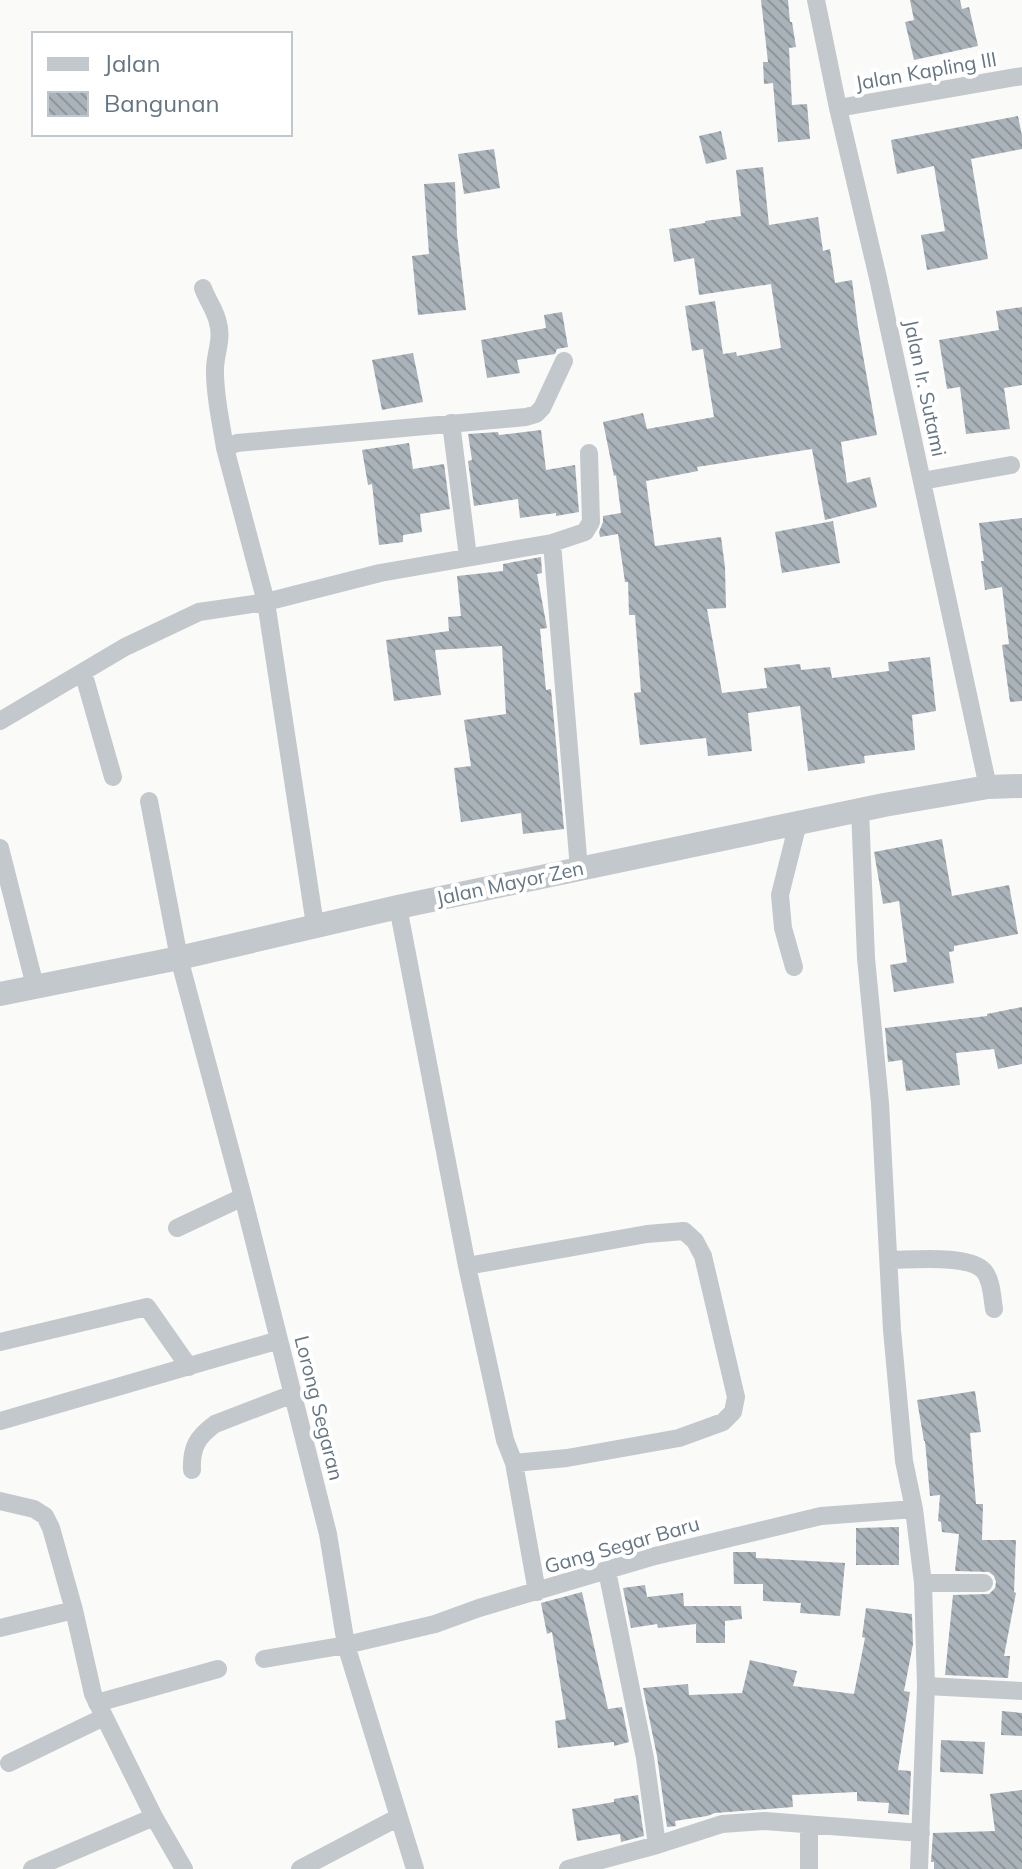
<svg xmlns="http://www.w3.org/2000/svg" width="1022" height="1869" font-family="Mulish,sans-serif">
	<style>
		.building { fill: url(#building-back-hatch) }
		.lines { fill: none; stroke-linecap: round; stroke-linejoin: round }
		.minor { stroke: #c3c8cc; stroke-width: 18 }
		.tertiary { stroke: #c3c8cc; stroke-width: 24 }
		.labels { text-anchor: middle; stroke-width: 8; stroke-linejoin: round; paint-order: stroke }
		.street-label { font-size: 20px; fill: #657683; stroke: #fff }
	</style>
	<defs>
		<pattern id="building-back-hatch" width="6" height="6" patternUnits="userSpaceOnUse" patternTransform="scale(2)"><rect width="6" height="6" fill="#aab3b9"/><path d="M-1 5l2 2M0 0l6 6M5-1l2 2" fill="none" stroke="#8e969c"/></pattern>
	</defs>
	<rect width="100%" height="100%" fill="#fafaf8"/>
	<!-- building -->
	<path class="building" d="M 761,0 L 788,0 L 790,22 L 792,22 L 796,47 L 789,48 L 792,105 L 807,104 L 810,139 L 778,142 L 773,83 L 764,84 L 763,62 L 768,62 Z
		M 910,0 L 960,0 L 962,9 L 969,7 L 978,46 L 914,60 L 905,22 L 914,20 Z
		M 1018,116 L 1022,136 L 1022,149 L 971,159 L 988,259 L 927,270 L 921,235 L 945,231 L 934,166 L 897,174 L 891,140 Z
		M 721,131 L 727,159 L 706,164 L 699,136 Z
		M 494,149 L 500,188 L 464,194 L 458,154 Z
		M 763,167 L 769,225 L 818,217 L 823,251 L 830,249 L 835,283 L 852,280 L 858,327 L 877,435 L 841,442 L 847,483 L 870,477 L 877,507 L 825,520 L 812,449 L 697,467 L 698,471 L 646,481 L 655,546 L 721,537 L 725,567 L 726,608 L 707,609 L 722,693 L 767,688 L 764,668 L 800,664 L 801,670 L 830,667 L 832,678 L 889,671 L 888,662 L 930,657 L 936,711 L 912,715 L 915,750 L 864,756 L 865,763 L 808,771 L 800,706 L 748,713 L 752,751 L 708,756 L 706,738 L 640,745 L 634,693 L 641,692 L 635,615 L 629,615 L 628,582 L 625,582 L 618,534 L 600,537 L 599,532 L 603,522 L 603,516 L 621,513 L 616,475 L 614,476 L 603,422 L 643,413 L 647,429 L 714,417 L 703,349 L 692,351 L 685,306 L 715,301 L 723,354 L 736,352 L 737,356 L 781,348 L 771,284 L 699,295 L 694,258 L 674,262 L 669,229 L 705,223 L 705,221 L 741,216 L 736,170 Z
		M 455,182 L 457,235 L 466,310 L 418,315 L 412,256 L 429,254 L 424,184 Z
		M 1022,307 L 1022,385 L 1004,388 L 1010,429 L 966,434 L 960,387 L 947,389 L 939,340 L 999,330 L 996,311 Z
		M 562,312 L 568,347 L 557,349 L 555,354 L 517,360 L 520,373 L 487,378 L 481,340 L 546,328 L 544,315 Z
		M 413,353 L 423,402 L 382,410 L 372,360 Z
		M 541,430 L 546,470 L 575,465 L 579,512 L 556,516 L 556,513 L 520,518 L 518,499 L 474,506 L 468,461 L 472,460 L 468,434 L 498,432 L 499,435 Z
		M 409,443 L 413,469 L 444,464 L 450,509 L 420,514 L 422,532 L 403,535 L 403,542 L 379,545 L 372,484 L 368,485 L 362,450 Z
		M 1022,518 L 1022,701 L 1010,702 L 1002,645 L 1009,644 L 1002,587 L 985,590 L 981,561 L 984,561 L 979,523 Z
		M 833,521 L 840,563 L 782,573 L 775,532 Z
		M 541,557 L 542,573 L 537,574 L 547,628 L 540,629 L 546,690 L 551,689 L 564,829 L 523,834 L 521,813 L 461,822 L 454,768 L 471,766 L 464,720 L 506,714 L 502,646 L 435,650 L 441,695 L 394,701 L 386,640 L 449,631 L 448,617 L 461,616 L 457,576 L 503,571 L 503,564 Z
		M 942,839 L 952,896 L 1009,885 L 1018,934 L 954,946 L 954,951 L 949,952 L 954,983 L 894,992 L 890,965 L 907,962 L 899,901 L 883,904 L 874,852 Z
		M 1022,1007 L 1022,1064 L 998,1069 L 994,1049 L 956,1053 L 960,1085 L 906,1091 L 902,1060 L 888,1062 L 885,1028 L 987,1016 L 987,1014 Z
		M 975,1391 L 981,1432 L 970,1433 L 976,1504 L 983,1504 L 982,1540 L 1016,1540 L 1014,1592 L 1016,1593 L 1004,1656 L 1010,1656 L 1008,1678 L 945,1675 L 953,1595 L 989,1594 L 995,1588 L 996,1582 L 994,1576 L 989,1572 L 955,1571 L 959,1534 L 942,1532 L 941,1522 L 938,1521 L 940,1495 L 930,1496 L 925,1441 L 924,1441 L 917,1400 Z
		M 899,1527 L 899,1565 L 856,1565 L 856,1528 Z
		M 733,1552 L 756,1552 L 756,1558 L 845,1563 L 840,1616 L 800,1613 L 801,1603 L 763,1601 L 763,1584 L 734,1584 Z
		M 645,1585 L 647,1597 L 683,1593 L 684,1606 L 741,1606 L 742,1619 L 725,1621 L 725,1643 L 696,1643 L 696,1624 L 658,1628 L 657,1624 L 631,1628 L 623,1588 Z
		M 582,1592 L 608,1709 L 622,1707 L 629,1742 L 614,1746 L 614,1742 L 558,1748 L 555,1721 L 566,1719 L 552,1632 L 547,1634 L 541,1603 Z
		M 866,1608 L 912,1614 L 913,1644 L 904,1691 L 910,1692 L 898,1770 L 911,1771 L 909,1815 L 888,1813 L 889,1803 L 857,1801 L 857,1792 L 792,1795 L 793,1807 L 715,1813 L 707,1816 L 675,1821 L 676,1826 L 667,1827 L 657,1756 L 643,1688 L 688,1684 L 689,1695 L 742,1693 L 750,1660 L 797,1671 L 793,1686 L 854,1694 L 865,1638 L 862,1637 Z
		M 1002,1711 L 1022,1713 L 1022,1736 L 1001,1735 Z
		M 941,1740 L 985,1742 L 983,1774 L 940,1772 Z
		M 1022,1790 L 1022,1869 L 934,1869 L 934,1862 L 931,1862 L 933,1833 L 995,1831 L 990,1794 Z
		M 638,1795 L 644,1836 L 621,1842 L 620,1834 L 577,1841 L 572,1809 L 614,1802 L 614,1799 Z"/>
	<g class="lines">
		<!-- minor -->
		<path class="minor" d="M 816,0 L 838,108 L 878,278 L 988,787
			M 838,108 L 1022,76
			M 203,288 C 207,300 216,311 218,323 C 223,341 214,356 215,372 C 215,398 221,422 225,448
			M 451,423 L 468,557
			M 922,481 L 1011,465
			M 83,672 L 113,777
			M 0,721 L 125,647 L 199,612 L 266,602 L 380,573 L 552,543
			M 149,801 L 179,958 L 243,1197 L 328,1534 L 346,1645 L 415,1869
			M 860,810 L 866,958 L 880,1103 L 892,1330 L 904,1461 L 914,1509 L 923,1583 L 926,1686 L 919,1869
			M 0,848 L 35,986
			M 579,869 L 552,543 L 585,532 L 591,522 L 589,453
			M 398,907 L 467,1266
			M 315,925 L 266,602 L 225,448 L 237,443 L 526,417 L 536,414 L 542,408 L 564,361
			M 794,967 L 783,928 L 780,895 L 798,823
			M 177,1228 L 243,1197
			M 889,1260 C 911,1260 969,1254 984,1271 C 992,1281 992,1297 994,1309
			M 0,1342 L 147,1307 L 189,1367
			M 0,1421 L 279,1340
			M 514,1463 L 567,1458 L 679,1438 L 723,1422 L 733,1412 L 736,1397 L 703,1256 L 695,1241 L 684,1231 L 647,1234 L 467,1266 L 505,1440 L 514,1463 L 537,1592
			M 192,1470 C 191,1448 197,1437 215,1424 L 293,1394
			M 0,1501 L 34,1509 L 45,1516 L 51,1528 L 74,1610 L 93,1694 L 154,1817 L 184,1869
			M 607,1571 L 645,1758 L 657,1845
			M 923,1583 L 984,1583
			M 0,1628 L 74,1610
			M 264,1659 L 346,1645 L 435,1624 L 479,1608 L 651,1557 L 821,1516 L 914,1509
			M 926,1686 L 1022,1691
			M 97,1703 L 218,1669
			M 9,1763 L 104,1717
			M 809,1825 L 809,1869
			M 32,1869 L 154,1817
			M 300,1869 L 399,1817
			M 568,1869 L 657,1845 L 722,1824 L 765,1821 L 921,1833"/>
		<!-- tertiary -->
		<path class="tertiary" d="M 0,994 L 179,958 L 398,907 L 884,805 L 988,787 L 1022,786"/>
	</g>
	<g class="labels">
		<!-- street labels -->
		<g class="street-label">
			<text transform="translate(926 71) rotate(-10)" y="7">Jalan Kapling III</text>
			<text transform="translate(925 388) rotate(78)" y="7">Jalan Ir. Sutami</text>
			<text transform="translate(510 883) rotate(-12)" y="7">Jalan Mayor Zen</text>
			<text transform="translate(319 1408) rotate(76)" y="7">Lorong Segaran</text>
			<text transform="translate(622 1545) rotate(-16)" y="7">Gang Segar Baru</text>
		</g>
	</g>
	<!-- legend -->
	<rect x="32" y="32" width="260" height="104" fill="#ffffff" stroke="#c1c8cd" stroke-width="2"/>
	<rect x="48" y="58" width="40" height="12" fill="#c3c8cc" stroke="#c1c8cd" stroke-width="2"/>
	<text x="104" y="72" font-size="24" fill="#657683">Jalan</text>
	<rect x="48" y="92" width="40" height="24" fill="url(#building-back-hatch)" stroke="#c1c8cd" stroke-width="2"/>
	<text x="104" y="112" font-size="24" fill="#657683">Bangunan</text>
</svg>
